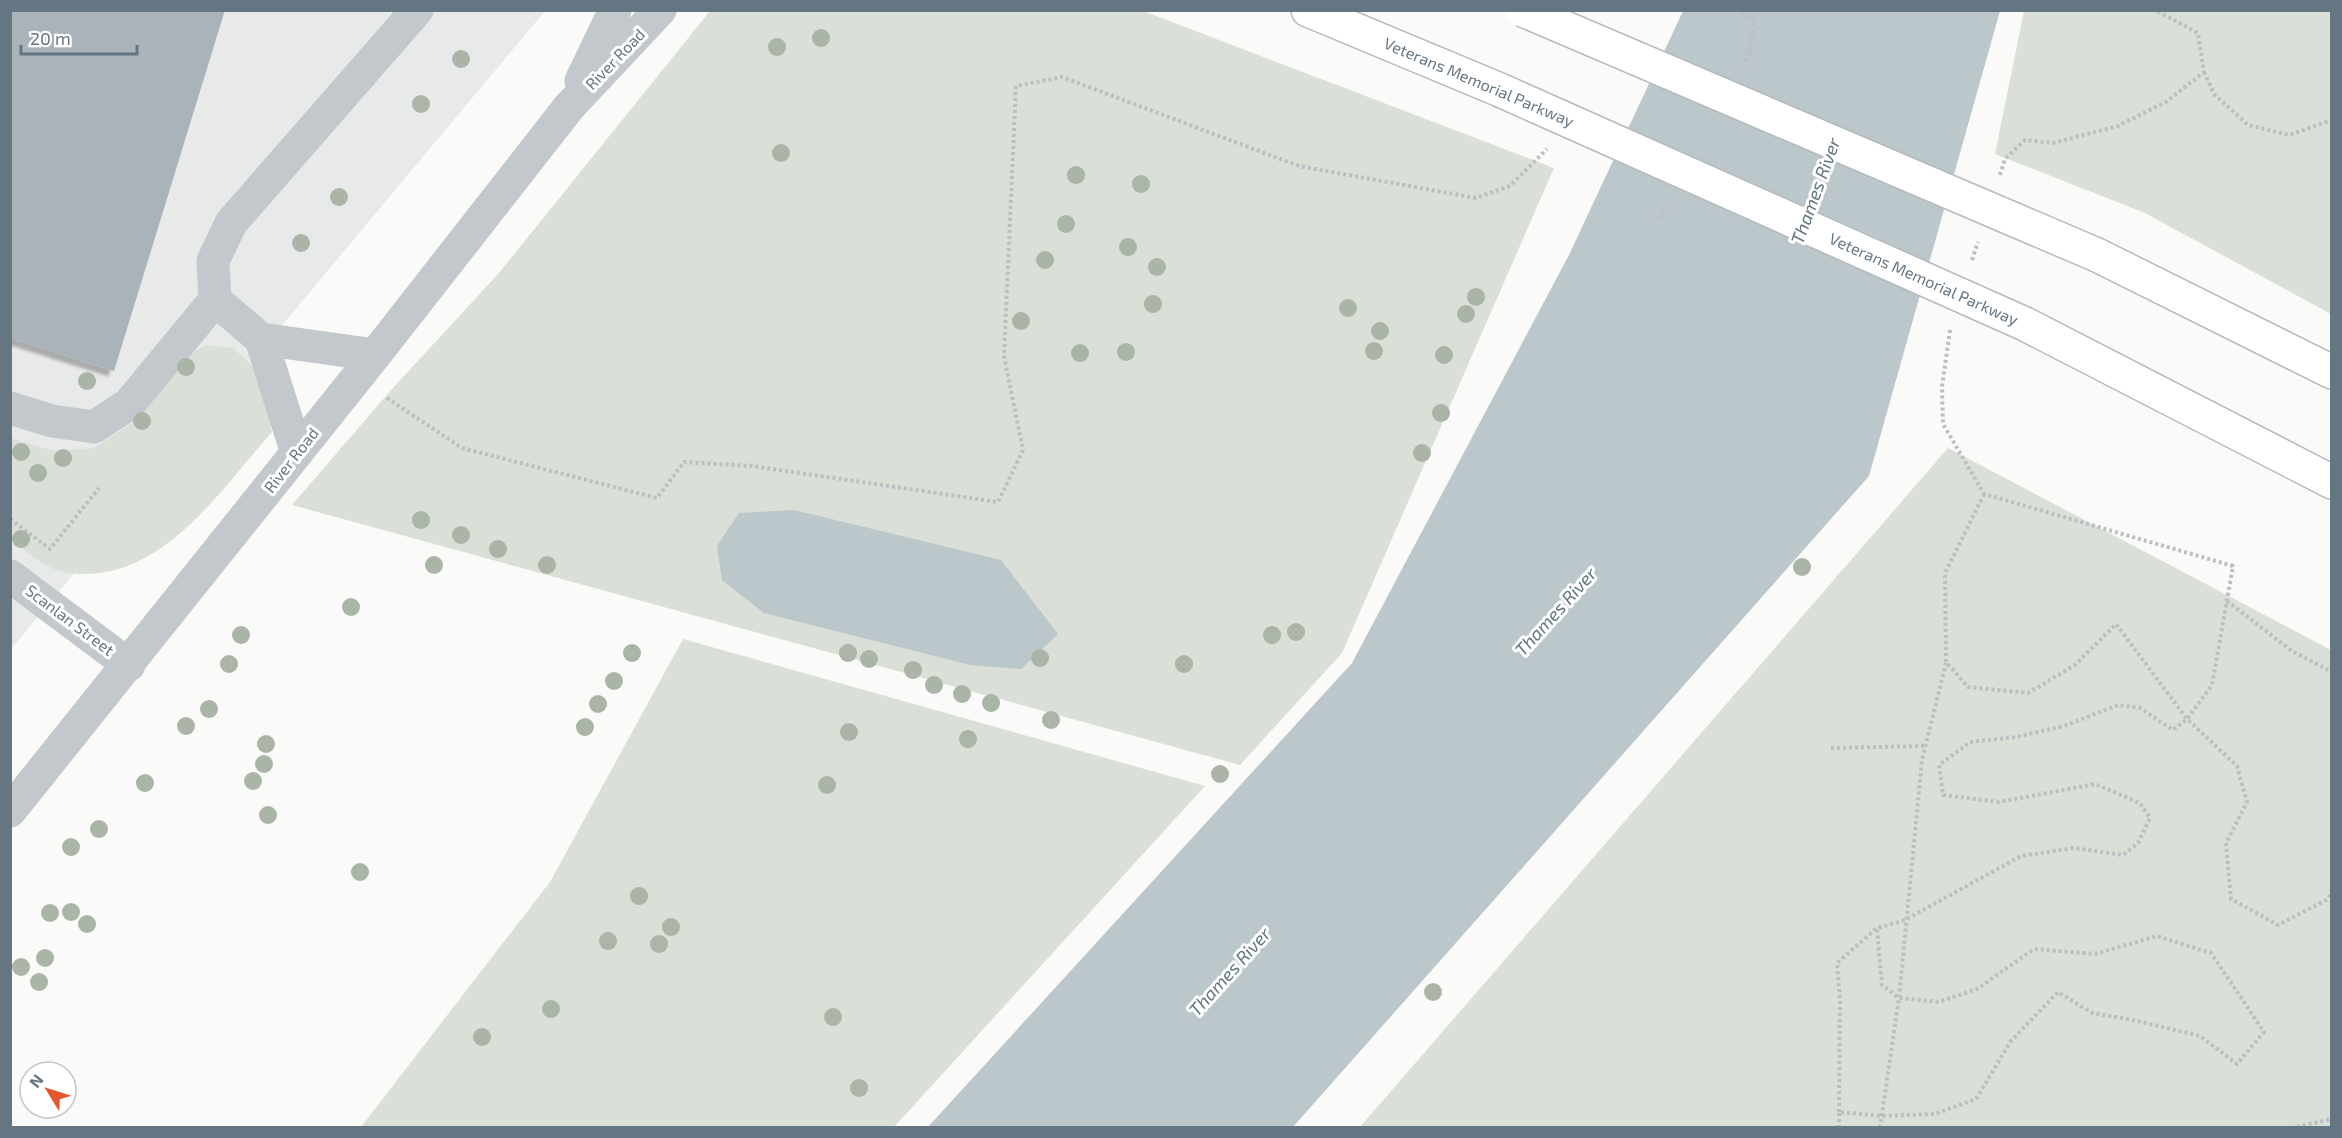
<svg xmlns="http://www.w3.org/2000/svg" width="2342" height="1138" font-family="'Exo 2',sans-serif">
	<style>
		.built { fill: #e8e9e9 }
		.green { fill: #dadfd7 }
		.water { fill: #bbc7cb }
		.building { fill: #aab3b9; filter: url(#shadow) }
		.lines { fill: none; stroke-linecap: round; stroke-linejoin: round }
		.highway-casing { stroke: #b4b9bd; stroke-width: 36 }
		.path { stroke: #bbbfc2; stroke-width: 4; stroke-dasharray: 3 3; stroke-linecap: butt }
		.minor { stroke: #c3c8cc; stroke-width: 33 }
		.highway { stroke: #fff; stroke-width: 33 }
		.highway-bridge-casing { stroke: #b4b9bd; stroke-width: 36; stroke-linecap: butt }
		.highway-bridge { stroke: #fff; stroke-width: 33 }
		.tree { fill: #aab4a7 }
		.labels { text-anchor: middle; stroke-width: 6; stroke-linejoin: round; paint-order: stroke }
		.street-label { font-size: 16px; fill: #657683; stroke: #fff }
		.water-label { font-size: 18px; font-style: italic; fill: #60757c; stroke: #fff }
	</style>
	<defs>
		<filter id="shadow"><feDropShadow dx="-5.5" dy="5.5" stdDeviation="1.5" flood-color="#0004"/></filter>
	</defs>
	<rect width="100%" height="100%" fill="#fafaf8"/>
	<!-- built -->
	<path class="built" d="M 11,11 L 545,11 L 11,649 Z"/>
	<!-- green -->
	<path class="green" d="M 710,11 L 1143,11 L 1554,168 L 1342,653 L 1240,765 L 292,505 L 392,389 L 499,273 Z
		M 2024,11 L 2331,11 L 2331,314 L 2145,213 L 1995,154 Z
		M 206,345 L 233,348 L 258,371 L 266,390 L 272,432 C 220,490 160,585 69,573 C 46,570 27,552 11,538 L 10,438 L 54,451 L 94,448 L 134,422 L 186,356 Z
		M 1948,448 L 2331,650 L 2331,1127 L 1360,1127 Z
		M 683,639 L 1205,786 L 894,1127 L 361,1127 L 550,882 Z"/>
	<!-- water -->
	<path class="water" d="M 1683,11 L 2000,11 L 1869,476 L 1293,1127 L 927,1128 L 1352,663 L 1569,255 Z
		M 794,510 L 1001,560 L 1058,634 L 1021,669 L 970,665 L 764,613 L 722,580 L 717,546 L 739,513 Z"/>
	<!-- building -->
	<path class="building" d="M 10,10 L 225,10 L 114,371 L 10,338 Z"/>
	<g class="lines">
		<defs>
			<path id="highway" d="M 1308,10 L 1500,90
				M 2097,255 L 2332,372
				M 2025,324 L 2332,482"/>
		</defs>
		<!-- highway casing -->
		<use href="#highway" class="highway-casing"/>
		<!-- path -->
		<path class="path" d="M 1736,10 L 1754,20 L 1750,52 L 1743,66
			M 2204,72 L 2214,94 L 2248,125 L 2289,135 L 2332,120
			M 2000,175 L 2005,159 L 2025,140 L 2053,143 L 2118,126 L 2166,102 L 2204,72 L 2198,33 L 2155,10
			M 1658,219 L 1667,204
			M 1972,260 L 1978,242
			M 1950,330 L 1942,387 L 1943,424 L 1984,494 L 2233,566 L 2212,685 L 2187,719 L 2237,766 L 2247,802 L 2226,843 L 2231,899 L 2278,925 L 2328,899 L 2332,891
			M 387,398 L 462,448 L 657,498 L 684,462 L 752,466 L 998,502 L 1023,450 L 1004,356 L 1016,86 L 1062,77 L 1299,166 L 1476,198 L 1510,186 L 1547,149
			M 10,519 L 50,549 L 99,488
			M 2227,601 L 2292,651 L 2332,672
			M 1831,748 L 1925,746
			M 1839,1112 L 1840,999 L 1837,963 L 1877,928
			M 1839,1128 L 1839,1112 L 1882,1116 L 1935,1114 L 1976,1099 L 2011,1041 L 2058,992 L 2092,1013 L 2133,1020 L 2200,1036 L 2237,1064 L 2264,1032 L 2211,953 L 2157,936 L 2095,954 L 2034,949 L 1977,989 L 1939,1002 L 1899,998 L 1882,985 L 1877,928 L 1905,920 L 2021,856 L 2074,848 L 2123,855 L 2138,843 L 2150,818 L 2140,803 L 2095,784 L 1999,802 L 1943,795 L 1939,765 L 1970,742 L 2016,737 L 2064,726 L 2118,705 L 2140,708 L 2173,730 L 2187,719 L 2116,624 L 2075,665 L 2028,693 L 1968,687 L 1946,662 L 1945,573 L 1984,494
			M 1880,1128 L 1899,998 L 1922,760 L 1946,663
			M 2291,1128 L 2332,1119"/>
		<!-- minor -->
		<path class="minor" d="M 581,81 L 615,10
			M 261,339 L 215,300 L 213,261 L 231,223 L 417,10
			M 10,408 L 52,421 L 94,427 L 129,404 L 215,300
			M 297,453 L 261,339 L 375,355
			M 10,576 L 129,665
			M 10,811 L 375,355 L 569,107 L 660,10"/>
		<!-- highway -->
		<use href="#highway" class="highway"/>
		<defs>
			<g id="highway-bridge">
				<path d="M 1523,10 L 2097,255"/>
				<path id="s1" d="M 1500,90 L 2025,324"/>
			</g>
		</defs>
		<!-- highway-bridge casing -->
		<use href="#highway-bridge" class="highway-bridge-casing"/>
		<!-- highway-bridge -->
		<use href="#highway-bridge" class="highway-bridge"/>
	</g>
	<!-- trees -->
	<g class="tree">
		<circle cx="821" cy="38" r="9"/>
		<circle cx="777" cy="47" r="9"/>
		<circle cx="461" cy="59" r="9"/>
		<circle cx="421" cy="104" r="9"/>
		<circle cx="781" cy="153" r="9"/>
		<circle cx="1076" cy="175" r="9"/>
		<circle cx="1141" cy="184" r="9"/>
		<circle cx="339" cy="197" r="9"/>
		<circle cx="1066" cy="224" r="9"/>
		<circle cx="301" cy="243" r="9"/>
		<circle cx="1128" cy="247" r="9"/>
		<circle cx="1045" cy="260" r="9"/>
		<circle cx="1157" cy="267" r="9"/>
		<circle cx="1476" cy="297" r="9"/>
		<circle cx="1153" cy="304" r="9"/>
		<circle cx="1348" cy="308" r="9"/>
		<circle cx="1466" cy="314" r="9"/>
		<circle cx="1021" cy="321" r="9"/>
		<circle cx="1380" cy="331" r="9"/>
		<circle cx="1374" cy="351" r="9"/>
		<circle cx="1126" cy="352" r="9"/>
		<circle cx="1080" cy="353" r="9"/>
		<circle cx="1444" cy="355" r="9"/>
		<circle cx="186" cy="367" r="9"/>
		<circle cx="87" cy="381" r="9"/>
		<circle cx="1441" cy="413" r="9"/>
		<circle cx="142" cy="421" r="9"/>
		<circle cx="21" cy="452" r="9"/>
		<circle cx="1422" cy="453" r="9"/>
		<circle cx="63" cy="458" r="9"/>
		<circle cx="38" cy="473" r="9"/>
		<circle cx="421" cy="520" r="9"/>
		<circle cx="461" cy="535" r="9"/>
		<circle cx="21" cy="539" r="9"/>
		<circle cx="498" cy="549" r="9"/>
		<circle cx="434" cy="565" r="9"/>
		<circle cx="547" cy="565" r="9"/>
		<circle cx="1802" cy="567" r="9"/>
		<circle cx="351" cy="607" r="9"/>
		<circle cx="1296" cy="632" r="9"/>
		<circle cx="241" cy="635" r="9"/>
		<circle cx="1272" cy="635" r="9"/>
		<circle cx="632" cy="653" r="9"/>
		<circle cx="848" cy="653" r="9"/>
		<circle cx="1040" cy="658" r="9"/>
		<circle cx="869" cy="659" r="9"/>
		<circle cx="229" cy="664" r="9"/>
		<circle cx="1184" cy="664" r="9"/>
		<circle cx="913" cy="670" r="9"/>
		<circle cx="614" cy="681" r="9"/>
		<circle cx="934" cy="685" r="9"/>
		<circle cx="962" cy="694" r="9"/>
		<circle cx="991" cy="703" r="9"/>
		<circle cx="598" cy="704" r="9"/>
		<circle cx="209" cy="709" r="9"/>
		<circle cx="1051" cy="720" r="9"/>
		<circle cx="186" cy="726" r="9"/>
		<circle cx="585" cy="727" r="9"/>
		<circle cx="849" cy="732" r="9"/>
		<circle cx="968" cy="739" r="9"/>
		<circle cx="266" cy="744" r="9"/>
		<circle cx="264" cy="764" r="9"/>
		<circle cx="1220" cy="774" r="9"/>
		<circle cx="253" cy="781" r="9"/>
		<circle cx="145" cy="783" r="9"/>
		<circle cx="827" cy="785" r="9"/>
		<circle cx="268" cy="815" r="9"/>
		<circle cx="99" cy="829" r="9"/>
		<circle cx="71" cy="847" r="9"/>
		<circle cx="360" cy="872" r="9"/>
		<circle cx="639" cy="896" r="9"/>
		<circle cx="71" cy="912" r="9"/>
		<circle cx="50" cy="913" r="9"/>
		<circle cx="87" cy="924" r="9"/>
		<circle cx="671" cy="927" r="9"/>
		<circle cx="608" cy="941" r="9"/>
		<circle cx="659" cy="944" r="9"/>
		<circle cx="45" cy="958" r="9"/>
		<circle cx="21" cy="967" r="9"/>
		<circle cx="39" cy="982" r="9"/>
		<circle cx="1433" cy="992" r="9"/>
		<circle cx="551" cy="1009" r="9"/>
		<circle cx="833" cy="1017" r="9"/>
		<circle cx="482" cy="1037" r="9"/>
		<circle cx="859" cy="1088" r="9"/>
	</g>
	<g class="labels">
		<!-- street labels -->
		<g class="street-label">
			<text transform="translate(615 59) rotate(-46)" y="6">River Road</text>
			<text transform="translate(1479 82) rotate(23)" y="6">Veterans Memorial Parkway</text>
			<text dy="6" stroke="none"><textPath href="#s1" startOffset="464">Veterans Memorial Parkway</textPath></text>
			<text transform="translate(291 460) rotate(-52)" y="6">River Road</text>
			<text transform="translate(70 620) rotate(37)" y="6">Scanlan Street</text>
		</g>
		<!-- water labels -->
		<g class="water-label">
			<text transform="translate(1816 191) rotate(-70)" y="6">Thames River</text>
			<text transform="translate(1556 612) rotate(-48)" y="6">Thames River</text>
			<text transform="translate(1230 972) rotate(-48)" y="6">Thames River</text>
		</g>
	</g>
	<!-- border -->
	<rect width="2342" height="1138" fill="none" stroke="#657683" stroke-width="24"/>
	<!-- north arrow -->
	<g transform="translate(48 1090) rotate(308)"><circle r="28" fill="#ffffff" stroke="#c1c8cd" stroke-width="1.5"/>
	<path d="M0-4.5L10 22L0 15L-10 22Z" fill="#e4572e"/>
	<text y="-9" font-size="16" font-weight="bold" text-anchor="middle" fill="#657683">N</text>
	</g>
	<!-- scale -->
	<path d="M21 45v9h116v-9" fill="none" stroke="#657683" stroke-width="3"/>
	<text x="30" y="45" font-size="18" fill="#657683" stroke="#ffffff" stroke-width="4.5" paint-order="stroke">20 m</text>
</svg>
